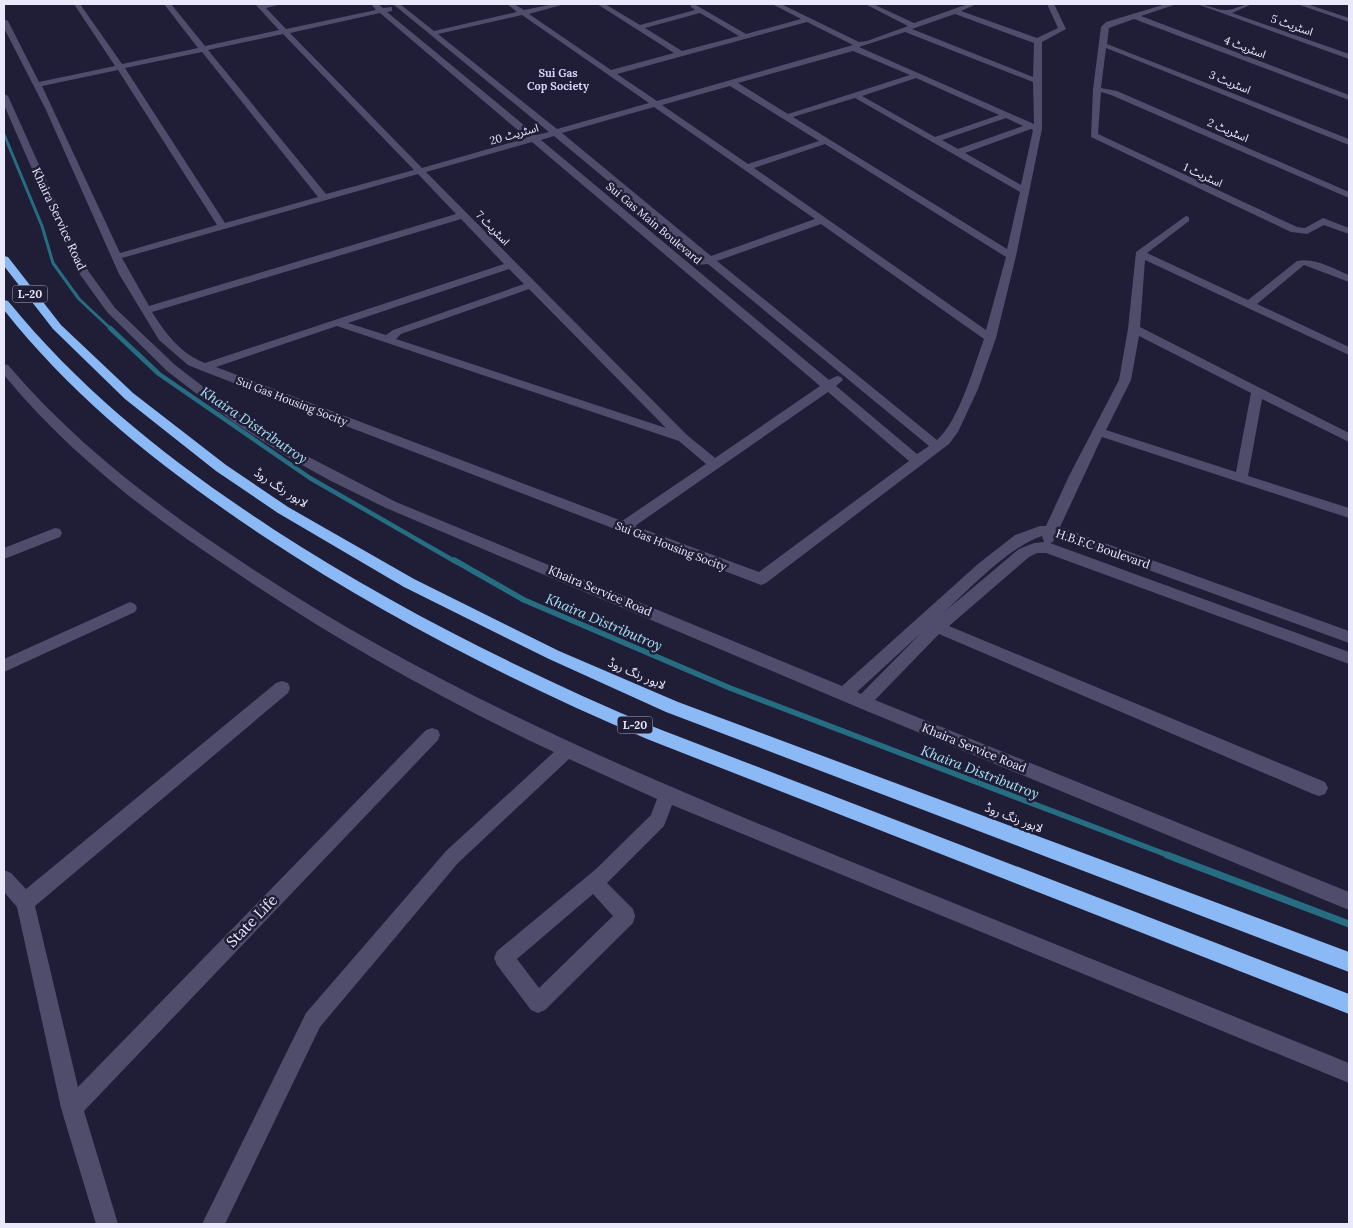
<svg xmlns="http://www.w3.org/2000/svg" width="1353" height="1228" font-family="Lora,'Noto Sans Arabic',serif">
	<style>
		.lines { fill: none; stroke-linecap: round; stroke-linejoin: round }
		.stream-far4 { stroke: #266d82; stroke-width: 2.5 }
		.stream-far3 { stroke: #266d82; stroke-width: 3 }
		.stream-far2 { stroke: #266d82; stroke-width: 4.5 }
		.stream-far1 { stroke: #266d82; stroke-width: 5.5 }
		.stream { stroke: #266d82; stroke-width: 7 }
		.minor { fill: #4f4d6b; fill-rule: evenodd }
		.highway { fill: #8ab9f5; fill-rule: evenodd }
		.labels { text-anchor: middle; stroke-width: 5; stroke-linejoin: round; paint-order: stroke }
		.far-street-label { font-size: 11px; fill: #eae9fb; stroke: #201d37 }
		.far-neighbourhood-label { font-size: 11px; font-weight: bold; fill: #d4d2f6; stroke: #201d37 }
		.shield { fill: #201d37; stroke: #adacc0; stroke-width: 1 }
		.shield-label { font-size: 11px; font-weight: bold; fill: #eae9fb }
		.street-label { font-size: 12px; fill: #eae9fb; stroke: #201d37 }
		.water-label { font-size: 14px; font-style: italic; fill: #a9e2f6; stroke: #201d37 }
		.near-street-label { font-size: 15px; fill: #eae9fb; stroke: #201d37 }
	</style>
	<rect width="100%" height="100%" fill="#201d37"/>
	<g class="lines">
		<!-- stream-far4 -->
		<path class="stream-far4" d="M 4,134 L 9,146"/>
		<!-- stream-far3 -->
		<path class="stream-far3" d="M 8,144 L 42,226 L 53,263 L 79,299 L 111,329"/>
		<!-- stream-far2 -->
		<path class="stream-far2" d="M 110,328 L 159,374 L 310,478 L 456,562"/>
		<!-- stream-far1 -->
		<path class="stream-far1" d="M 454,560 L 524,600 L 730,688 L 1170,856"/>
		<!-- stream -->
		<path class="stream" d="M 1167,855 L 1349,924"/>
		<!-- minor -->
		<path class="minor" d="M 74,4 L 80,4 L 122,64 L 198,48 L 164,4 L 171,4 L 205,46 L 279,30 L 255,4 L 282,4 L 266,8 L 286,29 L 376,10 L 371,4 L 378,4 L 383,8 L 392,7 L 392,11 L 387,12 L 536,135 L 549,132 L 393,4 L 400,4 L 434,31 L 517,12 L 507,4 L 514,4 L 524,10 L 554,4 L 565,4 L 529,14 L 611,70 L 674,53 L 597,4 L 605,4 L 640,25 L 695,10 L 690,6 L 694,4 L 746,34 L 801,19 L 772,4 L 781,4 L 859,42 L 867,41 L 908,26 L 865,4 L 873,4 L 914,23 L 968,4 L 977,4 L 961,11 L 1037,38 L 1058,28 L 1047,4 L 1054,4 L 1066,29 L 1042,42 L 1042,129 L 1016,256 L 996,338 L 978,389 L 958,432 L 949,444 L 766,583 L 761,585 L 200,370 L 188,365 L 159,340 L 119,274 L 46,110 L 4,28 L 4,19 L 8,21 L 39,82 L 115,66 ZM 380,13 L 527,138 L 422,168 L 290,33 ZM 700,13 L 739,36 L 682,51 L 645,28 ZM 955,14 L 1034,43 L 1033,77 L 912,29 ZM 522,15 L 649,103 L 557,129 L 438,34 ZM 807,22 L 853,45 L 657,101 L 617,74 ZM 905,32 L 1033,82 L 1034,124 L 859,47 ZM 283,34 L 414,170 L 326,194 L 208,50 ZM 853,51 L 910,75 L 788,114 L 738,83 ZM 202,52 L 318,197 L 225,223 L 125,68 ZM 118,70 L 217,225 L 120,253 L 42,86 ZM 916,78 L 999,115 L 935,137 L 862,96 ZM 730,86 L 819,141 L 748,164 L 662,105 ZM 855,98 L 1020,192 L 1007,249 L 793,117 ZM 654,107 L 815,219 L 711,256 L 562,133 ZM 1006,118 L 1023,126 L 958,149 L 942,140 ZM 1031,129 L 1033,130 L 1021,185 L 965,153 ZM 554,136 L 702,259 L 695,263 L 696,265 L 708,264 L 929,446 L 917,454 L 836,386 L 843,380 L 841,377 L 837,376 L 829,380 L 541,140 ZM 532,142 L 820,386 L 715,458 L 687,435 L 426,172 ZM 825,144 L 1006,257 L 986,330 L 754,168 ZM 418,174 L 456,214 L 149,306 L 122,258 ZM 461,219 L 504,264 L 205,363 C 181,354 165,333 152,312 ZM 821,224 L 984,339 C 974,366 959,421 937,440 L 717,261 ZM 509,269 L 524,284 L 393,330 L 386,335 L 348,323 ZM 529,289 L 666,428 L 396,339 L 401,334 ZM 337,326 L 679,441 L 706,464 L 622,521 L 216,367 ZM 828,392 L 909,461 L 759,572 L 635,526 Z
			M 1166,4 L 1177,4 L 1141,16 L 1349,95 L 1349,100 L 1134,19 L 1109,28 L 1107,44 L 1349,139 L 1349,145 L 1106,48 L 1101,88 L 1117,91 L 1349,192 L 1349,198 L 1111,95 L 1101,92 L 1098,134 L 1297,227 L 1305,228 L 1323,218 L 1349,228 L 1349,234 L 1324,225 L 1307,234 L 1291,232 L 1091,137 L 1093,89 L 1101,27 L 1106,22 Z
			M 1197,4 C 1207,4 1215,10 1225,10 C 1232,11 1242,4 1252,4 L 1232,13 L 1349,54 L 1349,59 Z
			M 1297,4 L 1307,4 L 1349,18 L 1349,22 Z
			M 4,94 L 8,96 L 80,256 L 89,272 L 115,308 L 175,365 L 244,418 L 301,453 L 396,502 L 842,686 L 978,564 L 1015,535 L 1040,526 L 1046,526 L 1069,476 L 1119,380 L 1128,329 L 1136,252 L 1186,216 L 1189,217 L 1189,221 L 1147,253 L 1248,300 L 1297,261 C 1314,257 1334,269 1349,275 L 1349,282 L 1304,265 L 1257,304 L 1349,347 L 1349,355 L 1145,260 L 1140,327 L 1349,433 L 1349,442 L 1262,399 L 1248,476 L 1349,508 L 1349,518 L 1102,437 L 1060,527 L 1349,631 L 1349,643 L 1058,537 L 1055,537 L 1053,542 L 1050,543 L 1349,652 L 1349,664 L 1046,553 L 1037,553 L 1029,557 L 949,626 L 1325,782 L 1328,788 L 1325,794 L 1319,796 L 1313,794 L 939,634 L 875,700 L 1349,892 L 1349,910 L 857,707 L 386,508 L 331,481 L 291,459 L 236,424 L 167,371 L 107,312 L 79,273 L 70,256 L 4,105 ZM 1139,336 L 1251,393 L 1236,472 L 1106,430 L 1131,380 ZM 1042,536 L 1044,542 L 1034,543 L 1019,549 L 943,613 C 970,589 1008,547 1042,536 ZM 921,633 L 861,694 L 857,692 Z
			M 4,364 L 8,365 C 77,446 160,508 248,566 C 439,692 641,776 852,862 C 1018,929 1184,996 1349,1063 L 1349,1083 L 672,805 L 664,826 L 607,883 L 633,909 L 635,916 L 633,923 L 545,1010 L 538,1013 L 531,1010 L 497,965 L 494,958 L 497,951 L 596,869 L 651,815 L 657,799 L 569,759 L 458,863 L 320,1027 L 225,1224 L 202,1224 L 306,1013 L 446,851 L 554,752 C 443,700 335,640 234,571 C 149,515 69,454 4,375 ZM 593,894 L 613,916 L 539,988 L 517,959 Z
			M 55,528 L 60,529 L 62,533 L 60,537 L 4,559 L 4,548 Z
			M 130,602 L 135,604 L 137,608 L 135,612 L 4,672 L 4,659 Z
			M 282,681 L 288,683 L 290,688 L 288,693 L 35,906 L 78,1087 L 426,730 L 432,728 L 438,730 L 440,735 L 438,740 L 84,1111 L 118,1224 L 96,1224 L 61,1108 L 17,907 L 4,892 L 4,870 L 11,873 L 26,889 L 276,683 Z"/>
		<!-- highway -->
		<path class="highway" d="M 4,256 L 8,257 L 61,325 L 133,393 L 226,465 L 288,507 L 414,579 L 559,651 L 678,702 L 1349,952 L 1349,972 L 666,712 L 549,659 L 404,587 L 278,513 L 216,471 L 125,399 L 53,329 L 4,266 Z
			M 4,300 L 8,301 C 84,394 173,463 273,529 C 395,608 525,673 659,729 L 1349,994 L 1349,1014 L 647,739 C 513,682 384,616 263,536 C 166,471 76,401 4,310 Z"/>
	</g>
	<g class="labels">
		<!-- far-street labels -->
		<g class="far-street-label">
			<text transform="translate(1292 25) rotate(19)" y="4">اسٹریٹ 5</text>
			<text transform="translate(1245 47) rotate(21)" y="4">اسٹریٹ 4</text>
			<text transform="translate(1230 82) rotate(22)" y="4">اسٹریٹ 3</text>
			<text transform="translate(1228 130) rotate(23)" y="4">اسٹریٹ 2</text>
			<text transform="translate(514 134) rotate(-16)" y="4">اسٹریٹ 20</text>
			<text transform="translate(1203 175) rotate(25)" y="4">اسٹریٹ 1</text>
			<text transform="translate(654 223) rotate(40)" y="4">Sui Gas Main Boulevard</text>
			<text transform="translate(493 228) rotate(46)" y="4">اسٹریٹ 7</text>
			<text transform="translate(292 401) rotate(21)" y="4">Sui Gas Housing Socity</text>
			<text transform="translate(671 546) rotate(21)" y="4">Sui Gas Housing Socity</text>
		</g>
		<!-- far-neighbourhood labels -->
		<g class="far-neighbourhood-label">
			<text x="558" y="77">Sui Gas<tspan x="558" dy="13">Cop Society</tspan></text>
		</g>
		<!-- shield labels -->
		<g class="shield">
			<rect x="12.5" y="285.5" width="35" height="17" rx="4"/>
			<rect x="617.5" y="716.5" width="35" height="17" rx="4"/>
		</g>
		<g class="shield-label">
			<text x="30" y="298">L-20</text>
			<text x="635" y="729">L-20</text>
		</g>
		<!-- street labels -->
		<g class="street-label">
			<text transform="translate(59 219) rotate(65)" y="4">Khaira Service Road</text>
			<text transform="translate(281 488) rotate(33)" y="4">لاہور رنگ روڈ</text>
			<text transform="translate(1103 549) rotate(19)" y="4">H.B.F.C Boulevard</text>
			<text transform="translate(600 591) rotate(23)" y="4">Khaira Service Road</text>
			<text transform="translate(637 674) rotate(23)" y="4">لاہور رنگ روڈ</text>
			<text transform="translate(974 748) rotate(22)" y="4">Khaira Service Road</text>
			<text transform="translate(1014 818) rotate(21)" y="4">لاہور رنگ روڈ</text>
		</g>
		<!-- water labels -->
		<g class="water-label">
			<text transform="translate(254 425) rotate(34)" y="5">Khaira Distributroy</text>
			<text transform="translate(604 622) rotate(23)" y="5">Khaira Distributroy</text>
			<text transform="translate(980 772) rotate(21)" y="5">Khaira Distributroy</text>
		</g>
		<!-- near-street labels -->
		<g class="near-street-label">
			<text transform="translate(252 921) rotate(-46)" y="5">State Life</text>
		</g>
	</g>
	<!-- border -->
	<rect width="1353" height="1228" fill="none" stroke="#eae9fb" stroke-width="10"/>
</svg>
